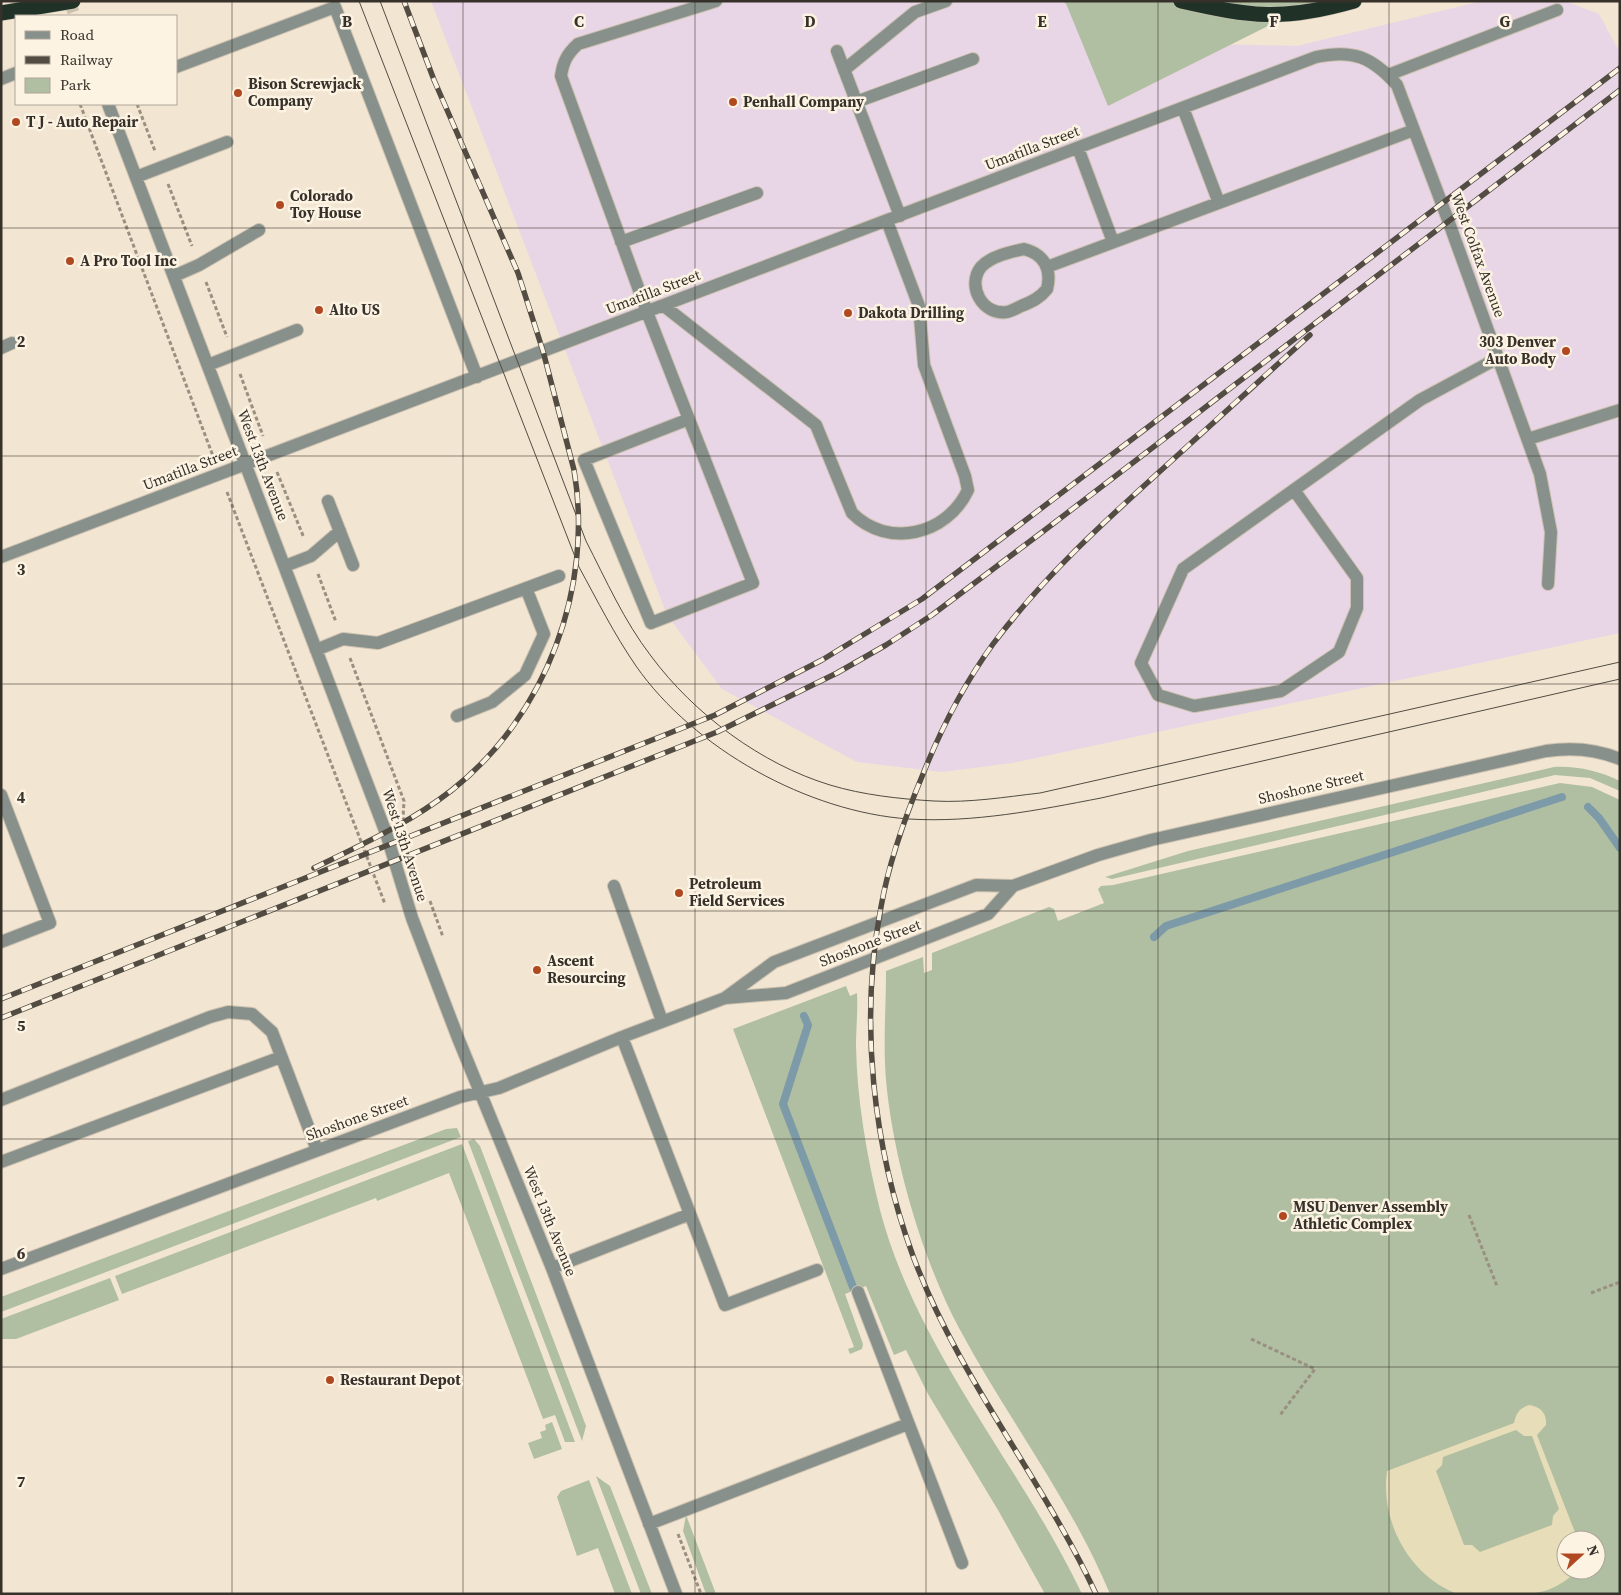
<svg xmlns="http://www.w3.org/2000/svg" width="1621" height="1595" font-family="'Source Serif 4',serif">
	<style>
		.industrial { fill: #e8d6e7 }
		.green { fill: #b0bfa1; fill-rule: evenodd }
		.sand { fill: #e7ddb8; fill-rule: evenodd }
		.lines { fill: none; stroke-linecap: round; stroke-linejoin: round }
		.stream { stroke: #7d9aa9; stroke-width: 8 }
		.minor-tunnel { stroke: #ccc1b0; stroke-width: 12; stroke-dasharray: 12 6; stroke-linecap: butt }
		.minor-casing { stroke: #ccc1b0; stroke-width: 14 }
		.highway-casing { stroke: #ccc1b0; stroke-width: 16 }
		.path { stroke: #999082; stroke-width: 3; stroke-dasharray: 4 2.5; stroke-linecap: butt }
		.minor { stroke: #87908a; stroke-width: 12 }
		.highway { stroke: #203128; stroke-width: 15 }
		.tram { stroke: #524c43; stroke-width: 1 }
		.rail-casing { stroke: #524c43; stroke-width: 5.5 }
		.rail { stroke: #fdf3e3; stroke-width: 4; stroke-dasharray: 11; stroke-linecap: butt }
		.highway-bridge-casing { stroke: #ccc1b0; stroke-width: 16; stroke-linecap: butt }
		.highway-bridge { stroke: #203128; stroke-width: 15 }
		.grid { fill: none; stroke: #36312a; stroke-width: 1; stroke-opacity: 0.55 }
		.poi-dot { fill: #b04922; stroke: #fdf3e3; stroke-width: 2 }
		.labels { text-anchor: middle; stroke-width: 5; stroke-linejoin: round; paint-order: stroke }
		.poi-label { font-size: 15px; font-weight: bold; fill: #36312a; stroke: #fdf3e3; text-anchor: start }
		.street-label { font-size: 15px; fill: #36312a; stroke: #fdf3e3 }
		.grid-label { font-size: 16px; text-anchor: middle; font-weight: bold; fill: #36312a; stroke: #fdf3e3; stroke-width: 5; stroke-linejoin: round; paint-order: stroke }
	</style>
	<rect width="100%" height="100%" fill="#f2e5d2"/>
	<!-- industrial -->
	<path class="industrial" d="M 431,1 L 1078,1 L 1215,44 L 1297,46 L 1482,1 L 1565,1 L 1599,14 L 1620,53 L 1620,633 L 1012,763 L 942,772 L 857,762 L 722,689 L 667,615 Z"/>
	<!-- green -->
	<path class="green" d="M 1064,1 L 1318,1 L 1108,106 L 1067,6 Z
		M 1554,767 C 1578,766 1599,771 1620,781 L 1620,791 L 1590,778 L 1555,775 L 1112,879 L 1105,877 L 1188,851 Z
		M 1560,783 L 1592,787 L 1620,800 L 1620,1594 L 1110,1594 C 1071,1500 1007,1418 959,1328 C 922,1259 893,1158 886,1080 C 883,1044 886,1007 886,971 L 923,957 L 924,973 L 932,970 L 932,953 L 1049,907 L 1054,909 L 1058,921 L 1104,903 L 1098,889 L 1101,886 L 1113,885 ZM 1566,1540 L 1596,1540 L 1596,1570 L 1566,1570 Z
		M 846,986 L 850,996 L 857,993 C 858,1011 856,1028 856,1046 C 857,1101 867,1157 880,1210 C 917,1351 1020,1464 1082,1594 L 1045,1594 L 998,1510 L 928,1394 L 906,1350 L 894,1355 L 866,1286 L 845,1294 L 863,1344 L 862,1349 L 850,1354 L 848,1349 L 854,1347 L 733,1029 Z
		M 457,1128 L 461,1137 L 1,1312 L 1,1297 L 446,1129 Z
		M 474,1139 L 480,1146 L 586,1426 L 582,1441 L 468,1141 Z
		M 462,1144 L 575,1442 L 565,1442 L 555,1415 L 543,1419 L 449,1173 L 377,1201 L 376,1198 L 122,1294 L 115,1276 Z
		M 110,1278 L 119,1300 L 16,1339 L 1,1339 L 1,1319 Z
		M 552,1422 L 562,1449 L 534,1459 L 528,1443 L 542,1438 L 540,1432 L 546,1430 L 545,1425 Z
		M 596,1476 L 610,1486 L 652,1594 L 641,1594 Z
		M 589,1480 L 632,1594 L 615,1594 L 598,1548 L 577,1556 L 557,1497 L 561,1491 Z
		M 686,1515 L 716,1594 L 706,1594 L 683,1531 Z"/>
	<!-- sand -->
	<path class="sand" d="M 1530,1405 C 1541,1407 1547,1414 1546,1425 L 1537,1435 L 1578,1540 L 1566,1540 L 1566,1570 L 1579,1570 C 1549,1595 1539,1594 1501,1594 C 1488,1594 1467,1595 1455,1593 C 1408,1574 1380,1520 1387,1471 L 1514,1423 C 1516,1413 1520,1407 1530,1405 ZM 1516,1430 L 1524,1436 L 1532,1436 L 1559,1509 L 1553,1516 L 1552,1525 L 1480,1552 L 1472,1545 L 1464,1545 L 1436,1471 L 1442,1465 L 1443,1457 Z"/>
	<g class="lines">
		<!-- stream -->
		<path class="stream" d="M 1588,807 L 1599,818 L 1620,848
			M 1154,937 L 1166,926 L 1562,797
			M 804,1016 L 808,1025 L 783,1104 L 853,1287"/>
		<!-- minor-tunnel -->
		<path class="minor-tunnel" d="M 69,1 L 75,16"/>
		<defs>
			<path id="minor" d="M 837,51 L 900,216
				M 176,67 L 335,7 L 477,377
				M 844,70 L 915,12 L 946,1
				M 1388,75 L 1557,10
				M 1,79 L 16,73
				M 856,102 L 973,59
				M 108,104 L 386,833 L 412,918 L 458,1038 L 552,1268 L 676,1594
				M 1183,108 L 1219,203
				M 1078,148 L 1113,242
				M 136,177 L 227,142
				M 621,242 L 757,193
				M 1024,249 C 1044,254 1052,269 1047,289 C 1040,298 1032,302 1021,306 C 1017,308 1012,311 1007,312 C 983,316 966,286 981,267 C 991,256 1010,252 1024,249 Z
				M 1047,267 L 1414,130
				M 174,276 L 199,265 L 259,230
				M 664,306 L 816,425 L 852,513 C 888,549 947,535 968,490 L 965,476 L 924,365 L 919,306 L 887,221
				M 1,348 L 12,343
				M 208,365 L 297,330
				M 689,419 L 584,460 L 651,623 L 753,583 L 647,312 L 561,76 C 563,62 567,54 578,44 L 716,1
				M 1528,439 L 1620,410
				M 1294,490 L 1357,578 L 1357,608 L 1339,652 L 1281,691 L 1194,706 L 1158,695 L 1141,663 L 1183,569 L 1420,400 L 1498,358
				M 328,501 L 353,565
				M 1,557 L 1316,57 C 1353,49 1372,57 1397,85 L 1448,220 L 1540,474 L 1551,532 L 1548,584
				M 285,566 L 311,556 L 340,531
				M 316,650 L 343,639 L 378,643 L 559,576
				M 457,716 L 492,702 L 525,675 L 544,634 L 526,588
				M 1,795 L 50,923 L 1,942
				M 614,886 L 662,1021
				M 725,998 L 774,962 L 976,885 L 1013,886 L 1098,855 L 1151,840 L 1546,751 C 1572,747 1596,749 1620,759
				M 622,1037 L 725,1305 L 817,1270
				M 1,1100 L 210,1017 L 228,1012 L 252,1014 L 272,1032 L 317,1150
				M 1,1162 L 281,1057
				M 552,1268 L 690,1214
				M 1,1269 L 460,1097 L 499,1088 L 622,1037 L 725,998 L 786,993 L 988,914 L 1013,886
				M 858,1292 L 962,1563
				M 649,1524 L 908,1424"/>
			<path id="highway" d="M 1181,1 C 1251,17 1284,21 1354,1"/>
		</defs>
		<!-- minor casing -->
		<use href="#minor" class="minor-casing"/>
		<!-- highway casing -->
		<use href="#highway" class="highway-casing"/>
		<!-- path -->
		<path class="path" d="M 80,104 L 213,456
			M 137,104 L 155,151
			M 168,184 L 192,246
			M 206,282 L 227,337
			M 240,374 L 263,436
			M 277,472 L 304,538
			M 227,492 L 385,904
			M 318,574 L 336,622
			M 350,658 L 404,801 L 403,819
			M 430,901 L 443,937
			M 1469,1215 L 1497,1286
			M 1591,1293 L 1620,1282
			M 1251,1339 L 1315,1369 L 1280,1415
			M 678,1534 L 701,1594"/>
		<!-- minor -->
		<use href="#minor" class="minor"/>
		<!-- highway -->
		<use href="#highway" class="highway"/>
		<!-- tram -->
		<path class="tram" d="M 359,1 L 579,567 C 597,600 614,634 636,666 C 694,749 808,812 909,819 C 973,823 1039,810 1101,798 L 1620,679
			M 380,1 L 586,541 C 606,580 624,621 651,656 C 694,714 761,764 830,785 C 863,795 900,799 934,801 C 969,803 1005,797 1040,793 L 1620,662"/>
		<defs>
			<path id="rail" d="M 314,868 C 361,845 410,823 452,790 C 546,716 594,587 574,470 L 543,351 L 518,273 L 434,80 L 404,1
				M 1,999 L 715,715 L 822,660 L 922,599 L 1620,68
				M 1,1018 L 717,732 L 837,673 L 886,645 L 932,615 L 1041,533 L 1620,90
				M 1096,1594 C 1042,1478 958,1377 913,1256 C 873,1147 859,1022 881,907 C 889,861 905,817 923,774 C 941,729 964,684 993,644 C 1044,576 1105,521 1168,464 C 1215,421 1262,378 1310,335"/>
		</defs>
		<!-- rail casing -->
		<use href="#rail" class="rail-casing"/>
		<!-- rail -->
		<use href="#rail" class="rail"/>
		<defs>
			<path id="highway-bridge" d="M 1,13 L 73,1"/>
		</defs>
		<!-- highway-bridge casing -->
		<use href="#highway-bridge" class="highway-bridge-casing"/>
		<!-- highway-bridge -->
		<use href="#highway-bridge" class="highway-bridge"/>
	</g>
	<!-- grid -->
	<path class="grid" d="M 232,1 L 232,1594M 463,1 L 463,1594M 695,1 L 695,1594M 926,1 L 926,1594M 1158,1 L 1158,1594M 1389,1 L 1389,1594M 1,228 L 1620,228M 1,456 L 1620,456M 1,684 L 1620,684M 1,911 L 1620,911M 1,1139 L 1620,1139M 1,1367 L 1620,1367"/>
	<!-- markers -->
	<g class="poi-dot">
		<circle cx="238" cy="93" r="5"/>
		<circle cx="733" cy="102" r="5"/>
		<circle cx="16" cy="122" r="5"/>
		<circle cx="280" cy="205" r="5"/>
		<circle cx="70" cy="261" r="5"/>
		<circle cx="319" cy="310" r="5"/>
		<circle cx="848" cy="313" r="5"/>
		<circle cx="1566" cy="351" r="5"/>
		<circle cx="679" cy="893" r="5"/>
		<circle cx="537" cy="970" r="5"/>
		<circle cx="1283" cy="1216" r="5"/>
		<circle cx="330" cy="1380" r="5"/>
	</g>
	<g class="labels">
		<!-- poi labels -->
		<g class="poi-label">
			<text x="248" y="89">Bison Screwjack<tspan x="248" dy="17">Company</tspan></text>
			<text x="743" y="107">Penhall Company</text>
			<text x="26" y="127">T J - Auto Repair</text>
			<text x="290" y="201">Colorado<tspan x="290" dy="17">Toy House</tspan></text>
			<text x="80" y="266">A Pro Tool Inc</text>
			<text x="329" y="315">Alto US</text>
			<text x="858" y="318">Dakota Drilling</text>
			<text x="1556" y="347" text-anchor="end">303 Denver<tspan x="1556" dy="17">Auto Body</tspan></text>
			<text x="689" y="889">Petroleum<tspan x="689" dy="17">Field Services</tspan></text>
			<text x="547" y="966">Ascent<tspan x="547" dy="17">Resourcing</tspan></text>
			<text x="1293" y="1212">MSU Denver Assembly<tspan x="1293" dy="17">Athletic Complex</tspan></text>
			<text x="340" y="1385">Restaurant Depot</text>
		</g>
		<!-- street labels -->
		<g class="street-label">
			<text transform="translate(1032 148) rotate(-21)" y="5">Umatilla Street</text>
			<text transform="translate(1478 255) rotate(70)" y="5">West Colfax Avenue</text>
			<text transform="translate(653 292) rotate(-21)" y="5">Umatilla Street</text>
			<text transform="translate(263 465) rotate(69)" y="5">West 13th Avenue</text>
			<text transform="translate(190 468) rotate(-21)" y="5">Umatilla Street</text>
			<text transform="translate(1311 787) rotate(-13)" y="5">Shoshone Street</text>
			<text transform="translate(405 845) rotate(72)" y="5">West 13th Avenue</text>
			<text transform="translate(870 943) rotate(-21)" y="5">Shoshone Street</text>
			<text transform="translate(357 1118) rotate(-20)" y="5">Shoshone Street</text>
			<text transform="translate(550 1221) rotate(68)" y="5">West 13th Avenue</text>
		</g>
	</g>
	<g class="grid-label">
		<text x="347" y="27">B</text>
		<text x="579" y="27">C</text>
		<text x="810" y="27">D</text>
		<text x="1042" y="27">E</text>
		<text x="1274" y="27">F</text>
		<text x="1505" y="27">G</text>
		<text x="21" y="347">2</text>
		<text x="21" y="575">3</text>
		<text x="21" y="803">4</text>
		<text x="21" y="1031">5</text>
		<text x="21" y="1259">6</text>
		<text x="21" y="1487">7</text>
	</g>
	<!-- border -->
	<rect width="1621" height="1595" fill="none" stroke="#36312a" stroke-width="5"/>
	<!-- legend -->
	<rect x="15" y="15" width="162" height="90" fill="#fdf3e3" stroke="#ada599"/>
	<rect x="25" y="31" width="25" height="8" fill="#87908a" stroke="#ada599"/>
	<text x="60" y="40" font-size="15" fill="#36312a">Road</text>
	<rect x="25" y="56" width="25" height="8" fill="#524c43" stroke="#ada599"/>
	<text x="60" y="65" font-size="15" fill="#36312a">Railway</text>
	<rect x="25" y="78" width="25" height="15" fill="#b0bfa1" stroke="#ada599"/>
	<text x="60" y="90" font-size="15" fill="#36312a">Park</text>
	<!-- north arrow -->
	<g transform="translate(1581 1555) rotate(69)"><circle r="24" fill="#fdf3e3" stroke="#ada599"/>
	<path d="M0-4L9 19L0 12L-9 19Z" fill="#b04922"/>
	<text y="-8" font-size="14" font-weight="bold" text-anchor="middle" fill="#36312a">N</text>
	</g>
</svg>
